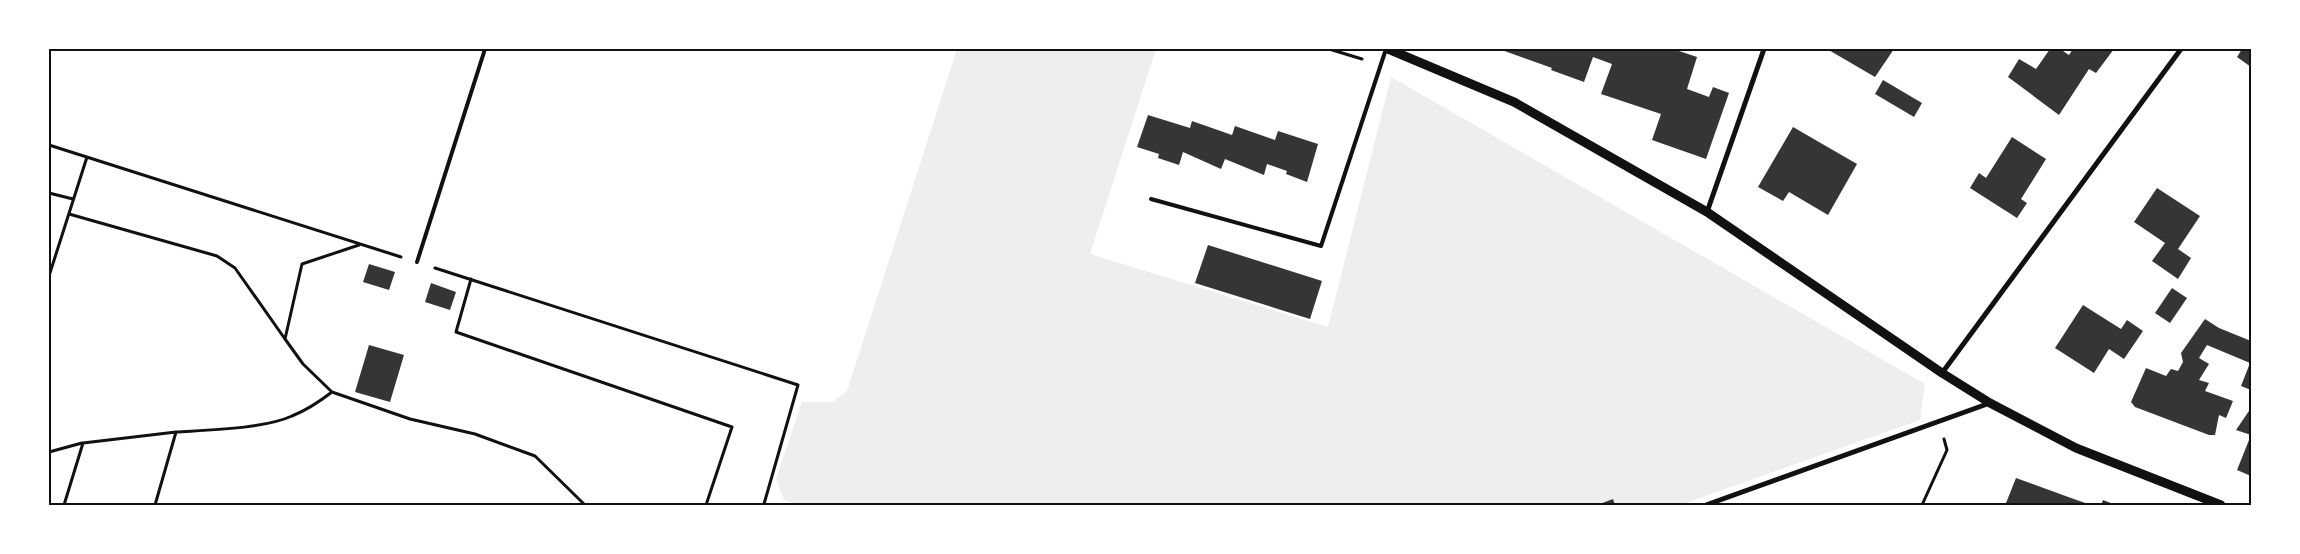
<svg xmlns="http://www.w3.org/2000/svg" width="2300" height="554" font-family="'Source Sans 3',sans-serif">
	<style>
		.green { fill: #eee }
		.building { fill: #353535 }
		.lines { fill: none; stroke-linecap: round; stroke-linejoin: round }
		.path { stroke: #111; stroke-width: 3 }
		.service { stroke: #111; stroke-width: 4 }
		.minor { stroke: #111; stroke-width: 5 }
		.tertiary { stroke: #111; stroke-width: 9 }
		.neatline { fill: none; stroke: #111; stroke-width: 2 }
	</style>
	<rect width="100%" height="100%" fill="#fff"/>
	<!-- green -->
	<path class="green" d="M 957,49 L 1156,49 L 1090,254 L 1328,327 L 1391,77 L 1925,384 L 1920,420 L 1680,505 L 799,505 L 784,500 L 776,479 L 802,402 L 832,402 L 847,391 Z"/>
	<!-- building -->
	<path class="building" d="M 1499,49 L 1673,49 L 1697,57 L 1687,89 L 1709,97 L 1713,87 L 1729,93 L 1706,159 L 1652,140 L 1661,114 L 1601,94 L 1612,64 L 1593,57 L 1584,82 L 1551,70 L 1552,68 Z
		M 1827,49 L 1894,49 L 1875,77 Z
		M 2050,49 L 2060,49 L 2069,55 L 2073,49 L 2114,49 L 2096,73 L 2089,69 L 2059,115 L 2008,77 L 2019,59 L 2036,69 Z
		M 2242,49 L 2251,49 L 2251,67 L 2237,57 Z
		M 1883,80 L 1922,103 L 1914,117 L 1875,94 Z
		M 1148,115 L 1190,128 L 1192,121 L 1232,135 L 1235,126 L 1275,140 L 1278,131 L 1318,144 L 1307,182 L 1286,174 L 1287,171 L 1267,164 L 1264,175 L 1225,159 L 1221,169 L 1183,152 L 1179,165 L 1158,158 L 1159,154 L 1137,147 Z
		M 1793,127 L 1857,164 L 1828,215 L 1789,192 L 1783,201 L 1758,187 Z
		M 2012,137 L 2046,159 L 2021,199 L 2027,203 L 2017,218 L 1970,188 L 1979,173 L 1986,178 Z
		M 2157,188 L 2200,216 L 2178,249 L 2191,258 L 2178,279 L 2152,261 L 2165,243 L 2134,222 Z
		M 1208,245 L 1322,281 L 1310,319 L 1195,283 Z
		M 369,264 L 395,272 L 389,290 L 363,282 Z
		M 431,283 L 456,292 L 450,310 L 425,302 Z
		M 2172,288 L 2187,298 L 2170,323 L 2155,313 Z
		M 2083,305 L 2121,329 L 2127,320 L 2143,331 L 2124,359 L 2109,349 L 2094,373 L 2055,348 Z
		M 2205,319 L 2219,328 L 2251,341 L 2251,390 L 2241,386 L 2250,363 L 2207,345 L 2199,358 L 2209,364 L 2199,380 L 2209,383 L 2205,391 L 2233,401 L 2226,418 L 2219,415 L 2215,435 L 2209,435 L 2135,407 L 2131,402 L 2146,368 L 2166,376 L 2171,369 L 2178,371 L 2183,362 L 2181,353 Z
		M 369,345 L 404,355 L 390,402 L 355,392 Z
		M 2251,408 L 2251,435 L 2236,430 Z
		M 2251,435 L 2251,476 L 2237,470 Z
		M 2016,478 L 2071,498 L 2091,505 L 2002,505 L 2006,503 Z
		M 1613,499 L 1615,505 L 1597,505 Z
		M 2103,500 L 2116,505 L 2101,505 Z"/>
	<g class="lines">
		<!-- path -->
		<path class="path" d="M 1329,49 L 1362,59
			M 49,145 L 401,257
			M 49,193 L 73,199
			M 69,214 L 217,256 L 235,268 L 285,339
			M 435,268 L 798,385 L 764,504 L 768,505
			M 49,276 L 87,157
			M 471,279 L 456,332 L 732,427 L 706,505
			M 332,392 L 303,364 L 285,339 L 302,264 L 359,245
			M 176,432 C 208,430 263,429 292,416 C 307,410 319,402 332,392 L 410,419 L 475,434 L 535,456 L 585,505
			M 49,452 L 82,443
			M 64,505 L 83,443 L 176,432 L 155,505
			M 1922,505 L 1947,450 L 1944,439"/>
		<!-- service -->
		<path class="service" d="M 1151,199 L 1321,246 L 1386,49
			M 417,262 L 485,49"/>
		<!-- minor -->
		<path class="minor" d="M 1707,212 L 1764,49
			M 1942,373 L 2181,49
			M 1706,505 L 1990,403"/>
		<!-- tertiary -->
		<path class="tertiary" d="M 1388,49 L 1514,102 L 1707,212 L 1942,373 L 1990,403 L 2076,448 L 2221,505"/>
	</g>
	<!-- border -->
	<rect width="2300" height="554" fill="none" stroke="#ffffff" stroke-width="100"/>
	<rect x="50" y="50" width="2200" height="454" class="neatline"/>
</svg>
